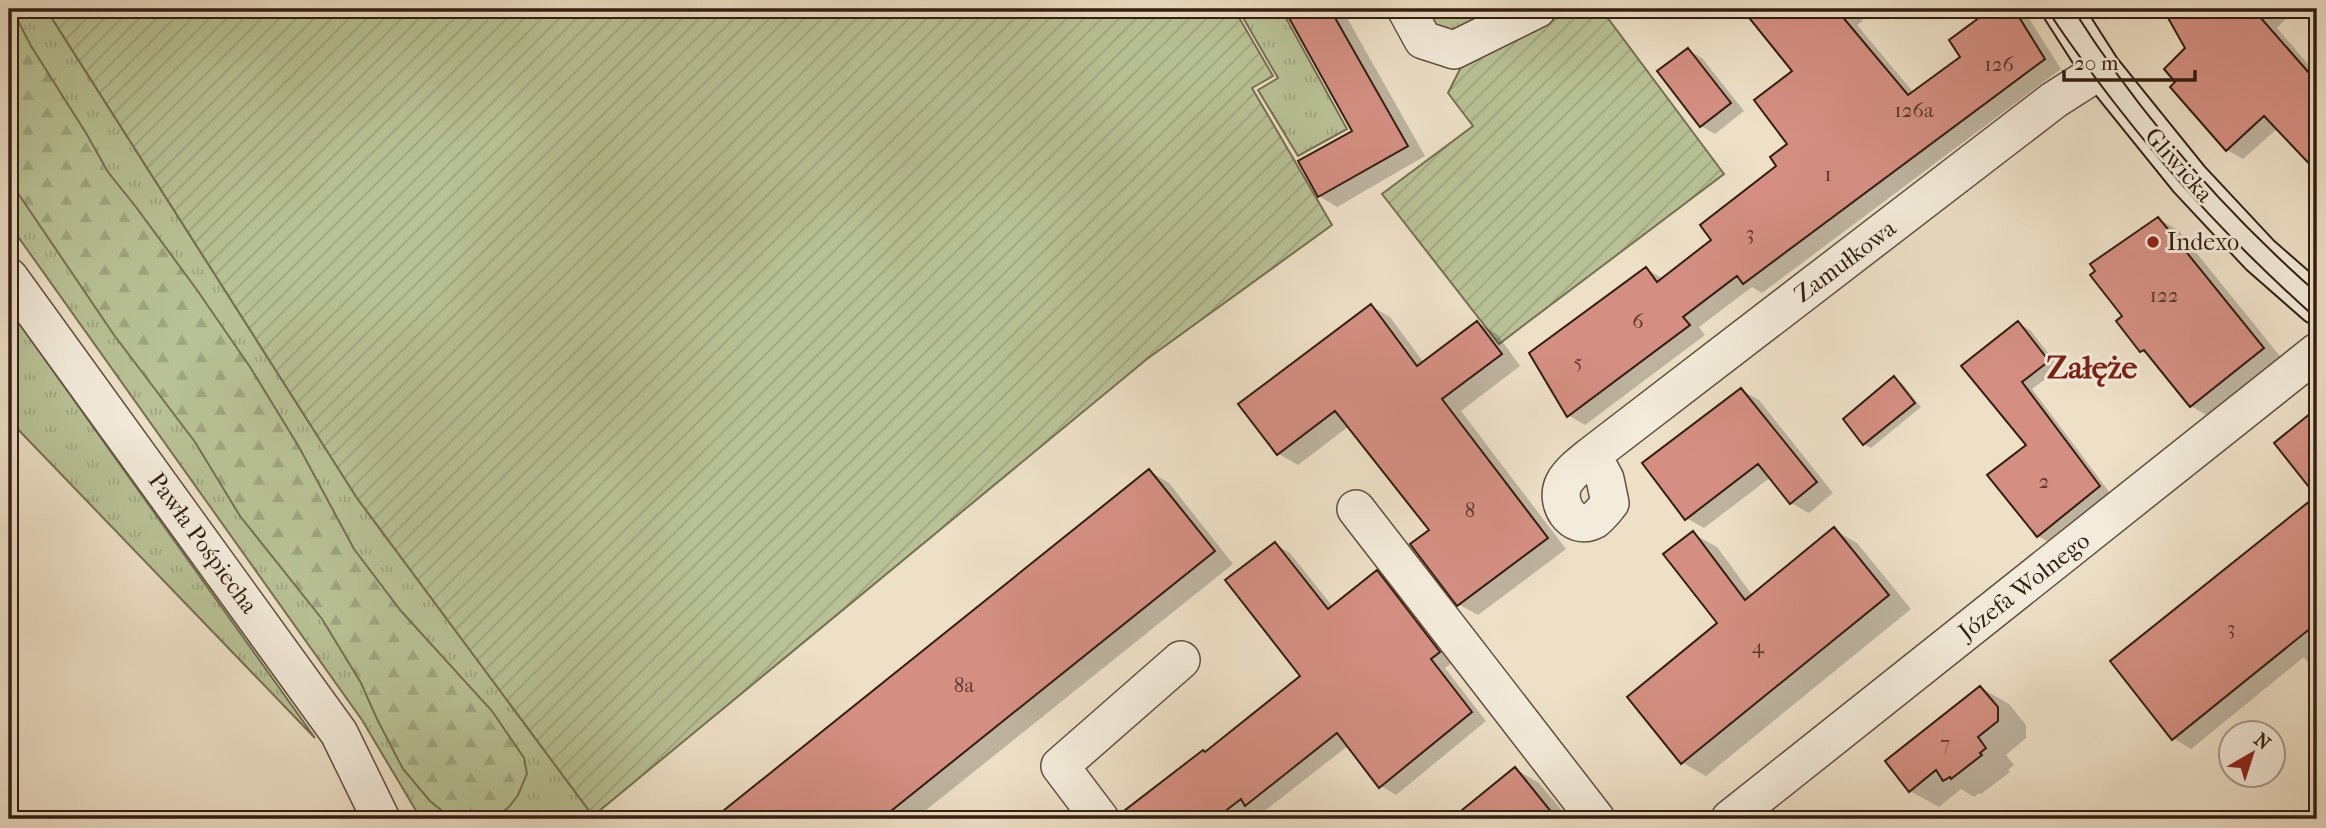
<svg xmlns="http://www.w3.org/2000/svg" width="2326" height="828" font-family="'IM FELL French Canon',serif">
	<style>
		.grass { fill: url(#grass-tufts); stroke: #767053; stroke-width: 2 }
		.forest { fill: url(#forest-firs); stroke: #767053; stroke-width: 2 }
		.garden { fill: url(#garden-furrows); stroke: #767053; stroke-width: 2 }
		.shadow { fill: #0003 }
		.building { fill: #d48f82; stroke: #331e10; stroke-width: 2 }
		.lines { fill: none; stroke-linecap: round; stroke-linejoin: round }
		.street-casing { stroke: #624e3e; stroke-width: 40 }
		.secondary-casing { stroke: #331e10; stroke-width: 42 }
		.street { stroke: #f3ebdb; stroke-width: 37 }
		.secondary { stroke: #f3ebdb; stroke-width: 38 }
		.tram { stroke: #331e10; stroke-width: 2 }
		.poi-dot { fill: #8f2418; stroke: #f3ebdb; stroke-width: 2.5 }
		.labels { text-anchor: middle; stroke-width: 6; stroke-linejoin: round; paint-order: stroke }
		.number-label { font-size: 21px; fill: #5b3a2c }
		.street-label { font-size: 24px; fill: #331e10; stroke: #f3ebdb }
		.poi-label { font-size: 24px; fill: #331e10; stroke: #f3ebdb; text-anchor: start }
		.district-label { font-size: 32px; font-weight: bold; fill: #7a1f14; stroke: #f3ebdb }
	</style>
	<defs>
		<pattern id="grass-tufts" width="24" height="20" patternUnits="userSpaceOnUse" patternTransform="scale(1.75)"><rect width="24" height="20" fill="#b8c296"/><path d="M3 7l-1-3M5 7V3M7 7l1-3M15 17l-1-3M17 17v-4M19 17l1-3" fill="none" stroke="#9fa680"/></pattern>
		<pattern id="forest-firs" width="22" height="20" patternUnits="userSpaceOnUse" patternTransform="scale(1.75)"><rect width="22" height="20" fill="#b8c296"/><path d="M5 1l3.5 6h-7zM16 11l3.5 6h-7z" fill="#9fa680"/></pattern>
		<pattern id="garden-furrows" width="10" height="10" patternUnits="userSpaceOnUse" patternTransform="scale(1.75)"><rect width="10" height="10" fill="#b8c296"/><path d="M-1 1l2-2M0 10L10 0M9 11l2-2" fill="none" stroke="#9fa680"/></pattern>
	</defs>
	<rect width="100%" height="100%" fill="#ede0c7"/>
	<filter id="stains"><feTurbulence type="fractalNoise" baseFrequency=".00286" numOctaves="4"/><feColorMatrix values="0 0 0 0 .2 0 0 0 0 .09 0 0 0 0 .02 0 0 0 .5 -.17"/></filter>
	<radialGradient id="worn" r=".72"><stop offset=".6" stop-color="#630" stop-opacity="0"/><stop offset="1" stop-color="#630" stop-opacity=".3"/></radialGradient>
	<!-- grass -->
	<path class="grass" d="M 9,9 L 46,9 L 357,498 L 593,816 L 589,819 L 421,819 L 362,720 L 9,224 Z
		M 1238,9 L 1281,9 L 1347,129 L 1298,156 L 1258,90 L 1278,78 Z
		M 1419,9 L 1514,9 L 1454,39 L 1432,32 Z
		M 9,309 L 315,738 L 9,420 Z"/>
	<!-- forest -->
	<path class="forest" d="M 9,9 L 12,9 L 31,46 L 86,133 L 108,172 L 136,207 L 197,290 L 250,367 L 299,447 L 354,549 L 401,611 L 492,711 L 524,758 L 527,774 L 518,795 L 509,807 L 492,819 L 452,819 L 430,801 L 403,769 L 377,719 L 361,683 L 322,619 L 240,516 L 195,442 L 114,335 L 9,180 Z"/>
	<!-- garden -->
	<path class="garden" d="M 46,9 L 1234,9 L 1273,76 L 1252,88 L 1332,225 L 1147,359 L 593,816 L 357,498 Z
		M 1573,9 L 1601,9 L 1724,174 L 1499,344 L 1382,194 L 1473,126 L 1448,93 L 1462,65 Z"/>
	<!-- shadow -->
	<path class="shadow" d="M 1287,9 L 1342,9 L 1425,156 L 1337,207 L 1319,196 L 1355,132 Z
		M 1745,9 L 1853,9 L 1863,21 L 1857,25 L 1914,93 L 1962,57 L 1951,40 L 1994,9 L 2023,9 L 2061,69 L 1762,293 L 1752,287 L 1699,327 L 1705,335 L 1585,425 L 1568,415 L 1646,269 L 1664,279 L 1713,241 L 1778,167 L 1789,144 L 1794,71 Z
		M 2166,9 L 2295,9 L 2277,28 L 2314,71 L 2317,69 L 2317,168 L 2278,128 L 2243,159 L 2227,150 L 2177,82 L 2187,48 Z
		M 1688,50 L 1702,58 L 1744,111 L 1715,134 L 1701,126 Z
		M 2158,219 L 2178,230 L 2283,360 L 2211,418 L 2191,406 L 2151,356 L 2142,351 L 2125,316 Z
		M 1371,306 L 1390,317 L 1424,363 L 1478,323 L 1497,334 L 1520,366 L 1461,411 L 1566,549 L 1478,615 L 1458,604 L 1431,530 L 1349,426 L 1298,465 L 1279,454 L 1241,404 Z
		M 2018,323 L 2030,330 L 2060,368 L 2032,389 L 2110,493 L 2050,543 L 2038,536 L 2029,445 L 1964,367 Z
		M 1895,379 L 1902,383 L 1921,407 L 1871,448 L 1864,444 Z
		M 1741,390 L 1759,400 L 1833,493 L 1809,513 L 1791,503 L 1771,477 L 1704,528 L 1686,518 Z
		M 1149,471 L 1169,483 L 1233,564 L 915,819 L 716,819 Z
		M 2317,497 L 2317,674 L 2304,657 L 2191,749 L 2173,738 L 2112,661 Z
		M 1834,530 L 1857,543 L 1911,609 L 1706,776 L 1683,763 L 1629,697 L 1719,624 L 1693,534 L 1717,547 L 1753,596 Z
		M 1275,544 L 1290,553 L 1333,607 L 1377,573 L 1393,582 L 1455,661 L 1445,668 L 1486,721 L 1396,795 L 1381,786 L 1349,745 L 1262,813 L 1255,809 L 1242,819 L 1144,819 L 1133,806 L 1206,753 L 1303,677 Z
		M 1981,688 L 2009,704 L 2026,725 L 2026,738 L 2006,755 L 2014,765 L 2008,770 L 2010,772 L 1981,794 L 1979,793 L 1974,797 L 1961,789 L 1939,807 L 1910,791 Z
		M 1515,769 L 1539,783 L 1569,819 L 1454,819 Z"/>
	<!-- building -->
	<path class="building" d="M 1284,9 L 1330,9 L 1408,146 L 1318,197 L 1298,161 L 1352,131 Z
		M 1742,9 L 1836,9 L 1908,95 L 1960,57 L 1949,40 L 1991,9 L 2014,9 L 2045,59 L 1743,284 L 1737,276 L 1683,317 L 1690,325 L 1567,417 L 1529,353 L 1646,267 L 1657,282 L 1711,240 L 1700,225 L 1776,166 L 1770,157 L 1787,144 L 1754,100 L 1792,71 Z
		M 2163,9 L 2253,9 L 2317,82 L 2317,172 L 2264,116 L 2226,151 L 2170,87 L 2175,82 L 2164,69 L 2185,48 Z
		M 1688,48 L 1731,103 L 1700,127 L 1657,71 Z
		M 2158,217 L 2264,348 L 2190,407 L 2144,350 L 2140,352 L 2116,321 L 2122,316 L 2090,275 L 2095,271 L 2090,264 Z
		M 1371,304 L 1417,366 L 1477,321 L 1502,354 L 1442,399 L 1548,538 L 1457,606 L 1410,544 L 1429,530 L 1335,411 L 1277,455 L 1238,404 Z
		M 2018,321 L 2049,361 L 2022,382 L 2100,486 L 2037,537 L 1987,475 L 2026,445 L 1961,366 Z
		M 1894,376 L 1915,403 L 1863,445 L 1843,419 Z
		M 1741,388 L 1817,482 L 1790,504 L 1758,464 L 1685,520 L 1642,463 Z
		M 2317,408 L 2317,623 L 2172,740 L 2110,661 L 2316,496 L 2274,443 Z
		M 1149,469 L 1215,551 L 881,819 L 713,819 Z
		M 1834,527 L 1889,595 L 1681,764 L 1627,697 L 1717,623 L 1663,554 L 1693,531 L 1745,600 Z
		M 1275,542 L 1328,609 L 1377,570 L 1440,652 L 1431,659 L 1472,712 L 1379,788 L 1337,733 L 1245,806 L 1241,799 L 1215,819 L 1121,819 L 1120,814 L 1203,750 L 1205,752 L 1300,676 L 1225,580 Z
		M 1980,686 L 1998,707 L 1998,721 L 1978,737 L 1986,748 L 1980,753 L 1982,755 L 1951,779 L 1950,777 L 1943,781 L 1936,770 L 1909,792 L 1885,761 Z
		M 1515,767 L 1557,819 L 1451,819 Z"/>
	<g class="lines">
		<defs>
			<path id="street" d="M 1406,9 L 1423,40 L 1454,50 L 1537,9
				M 9,277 L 339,733 L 381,819
				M 1592,455 L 1605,479 L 1610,503 C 1605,509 1600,516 1594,520 C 1572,532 1554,502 1564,483 C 1570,472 1582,463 1592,455 L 2054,100 L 2101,70
				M 1356,509 L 1596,819
				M 1100,819 L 1060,766 L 1181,660
				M 1730,819 L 2317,352"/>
			<path id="secondary" d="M 2062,9 L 2101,70 L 2189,179 L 2260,255 L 2317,305"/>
		</defs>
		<!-- street casing -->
		<use href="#street" class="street-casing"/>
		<!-- secondary casing -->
		<use href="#secondary" class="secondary-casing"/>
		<!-- street -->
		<use href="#street" class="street"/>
		<!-- secondary -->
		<use href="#secondary" class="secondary"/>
		<!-- tram -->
		<path class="tram" d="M 2047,9 C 2067,41 2090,71 2113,101 C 2176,183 2240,250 2317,319
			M 2073,9 C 2140,115 2223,210 2317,293"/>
	</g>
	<!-- markers -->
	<circle class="poi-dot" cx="2153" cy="242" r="7"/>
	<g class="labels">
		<!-- number labels -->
		<g class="number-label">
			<text x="1999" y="71">126</text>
			<text x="1914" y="117">126a</text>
			<text x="1828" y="181">1</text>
			<text x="1750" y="240">3</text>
			<text x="2164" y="302">122</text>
			<text x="1638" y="328">6</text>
			<text x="1578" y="369">5</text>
			<text x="2044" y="488">2</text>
			<text x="1470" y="517">8</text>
			<text x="2231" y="635">3</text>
			<text x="1758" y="653">4</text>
			<text x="964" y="692">8a</text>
			<text x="1945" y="750">7</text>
		</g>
		<!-- street labels -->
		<g class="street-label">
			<text transform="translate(2179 165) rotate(49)" y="8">Gliwicka</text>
			<text transform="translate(1845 261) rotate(-37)" y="8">Zamułkowa</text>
			<text transform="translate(203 543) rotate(54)" y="8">Pawła Pośpiecha</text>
			<text transform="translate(2024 586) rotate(-38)" y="8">Józefa Wolnego</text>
		</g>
		<!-- poi labels -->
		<g class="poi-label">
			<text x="2167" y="250">Indexo</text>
		</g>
		<!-- district labels -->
		<g class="district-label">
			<text x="2092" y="378">Załęże</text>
		</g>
	</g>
	<!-- margin -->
	<rect width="2326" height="828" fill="none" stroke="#ede0c7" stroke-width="35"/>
	<rect x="10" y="10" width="2305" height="807" fill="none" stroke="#331e10" stroke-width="3.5"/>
	<rect x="18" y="18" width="2291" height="793" fill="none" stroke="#331e10" stroke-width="2"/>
	<!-- north arrow -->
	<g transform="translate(2252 754) rotate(39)"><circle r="33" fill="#f3ebdb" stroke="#a6998a" stroke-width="2"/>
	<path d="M0-5L12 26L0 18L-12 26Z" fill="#8f2418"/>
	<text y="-10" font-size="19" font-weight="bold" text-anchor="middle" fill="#331e10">N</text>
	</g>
	<!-- scale -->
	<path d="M2064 70v10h131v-10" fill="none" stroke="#331e10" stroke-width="3.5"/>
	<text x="2074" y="70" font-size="21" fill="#331e10" stroke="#f3ebdb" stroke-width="5" paint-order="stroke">20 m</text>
	<rect width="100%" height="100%" filter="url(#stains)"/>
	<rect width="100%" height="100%" fill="url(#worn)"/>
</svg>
